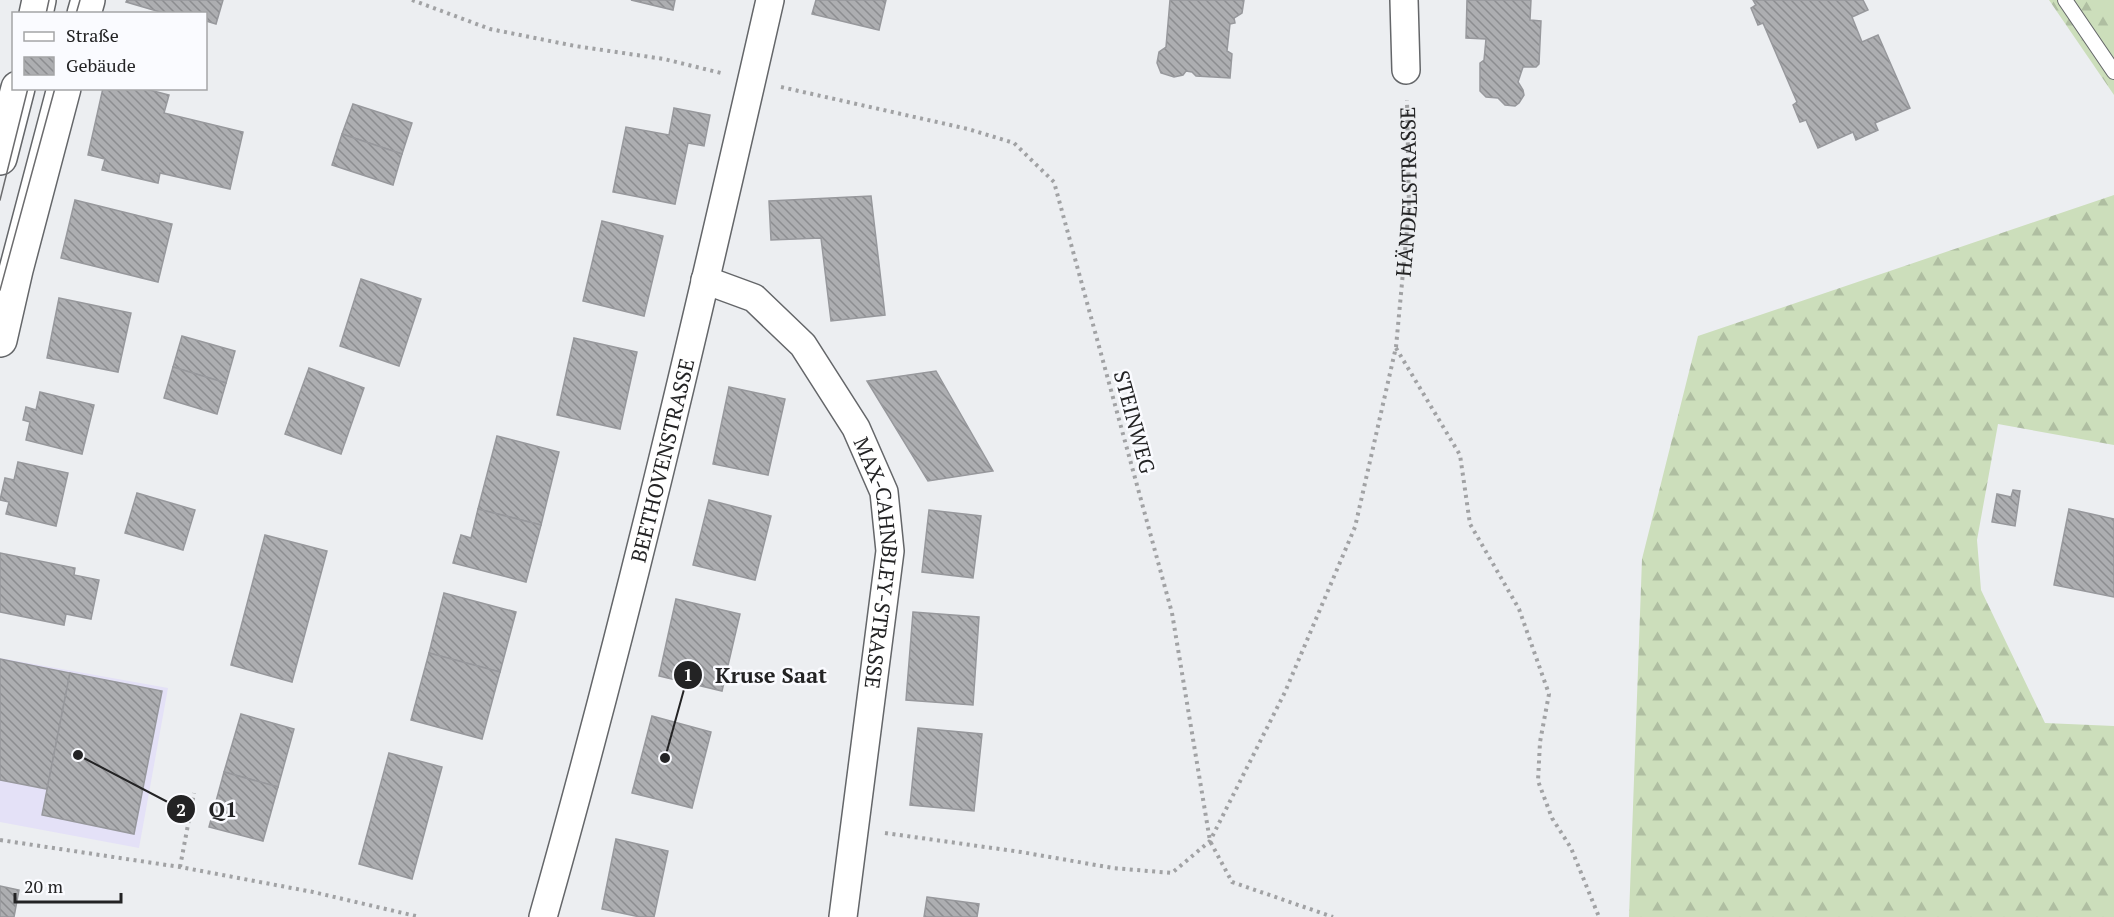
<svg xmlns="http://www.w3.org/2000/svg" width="2114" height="917" font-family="'PT Serif',serif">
<defs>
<pattern id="forest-firs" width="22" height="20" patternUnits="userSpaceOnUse" patternTransform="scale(1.5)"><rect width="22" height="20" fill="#ccdebb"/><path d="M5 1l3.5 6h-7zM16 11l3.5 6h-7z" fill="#afbea1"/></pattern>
<pattern id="building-back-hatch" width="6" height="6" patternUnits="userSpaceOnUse" patternTransform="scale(1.5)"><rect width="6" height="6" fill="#adaeb1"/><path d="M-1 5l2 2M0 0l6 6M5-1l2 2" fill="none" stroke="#8c8d90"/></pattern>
</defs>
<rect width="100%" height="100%" fill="#eceef1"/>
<polygon fill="#e4e1f7" points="0,658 168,688 139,848 0,822"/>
<g fill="url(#forest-firs)">
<polygon points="2049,0 2114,0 2114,95"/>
<polygon points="2114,195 2114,445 1998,424 1977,540 1981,590 2045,723 2114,726 2114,917 1629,917 1642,559 1698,336"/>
</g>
<g fill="url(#building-back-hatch)" stroke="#97989c" stroke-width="1.5">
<polygon points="127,0 223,0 216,24 206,21 206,14 167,14 126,2"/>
<polygon points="631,0 675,0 673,10"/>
<polygon points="816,0 886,0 879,30 812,14"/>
<polygon points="1170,0 1244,0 1242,13 1234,18 1235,23 1230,24 1227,51 1232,54 1230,78 1196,76 1192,72 1186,71 1183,75 1174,77 1161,73 1157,63 1159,52 1166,47"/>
<polygon points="1467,0 1531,0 1530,20 1541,21 1539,64 1536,67 1523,67 1518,82 1523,90 1524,95 1519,103 1515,106 1505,105 1498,98 1486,97 1480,91 1480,63 1484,60 1486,39 1466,38"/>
<polygon points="1753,0 1863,0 1868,10 1852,17 1862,42 1878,35 1910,108 1875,123 1878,130 1856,140 1853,132 1818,148 1806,120 1800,122 1793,105 1797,102 1763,23 1758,25 1751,8 1756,5"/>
<polygon points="103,88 142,88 169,95 164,113 243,132 230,189 160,173 158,183 102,170 105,159 88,155"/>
<polygon points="353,104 412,123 402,154 342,134"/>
<polygon points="674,108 710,115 704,146 688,143 675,204 613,192 626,127 669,135"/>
<polygon points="342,134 402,154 393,185 332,165"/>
<polygon points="871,196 885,315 831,321 821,238 771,240 769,201"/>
<polygon points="75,200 172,224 158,282 61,258"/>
<polygon points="602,221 663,236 644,316 583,301"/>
<polygon points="361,279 421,299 399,366 340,346"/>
<polygon points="59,298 131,313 118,372 47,358"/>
<polygon points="182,336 235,351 226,383 173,367"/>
<polygon points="574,338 637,352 620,429 557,415"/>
<polygon points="173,367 226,383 217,414 164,398"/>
<polygon points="309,368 364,388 341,454 285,434"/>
<polygon points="936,371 993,471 928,481 867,381"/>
<polygon points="729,387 785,399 768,475 713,464"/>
<polygon points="40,392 94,405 82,454 26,440 30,422 23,420 26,407 36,410"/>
<polygon points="497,436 559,452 541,525 478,509"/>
<polygon points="18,462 68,473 56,526 6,514 9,502 0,500 5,478 14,480"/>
<polygon points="2013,490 2020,491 2015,526 1992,522 1997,494 2011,497"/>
<polygon points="137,493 195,510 183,550 125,533"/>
<polygon points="709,500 771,516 755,580 693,565"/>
<polygon points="478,509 541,525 526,582 453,563 461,535 471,538"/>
<polygon points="2069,509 2114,519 2114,597 2054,585"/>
<polygon points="929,510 981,516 973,578 922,572"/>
<polygon points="265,535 327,551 292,682 231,665"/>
<polygon points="0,553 75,568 74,575 99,580 91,619 66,614 64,625 0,612"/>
<polygon points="444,593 516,612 500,672 429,653"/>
<polygon points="676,599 740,614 722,691 659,676"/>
<polygon points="913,612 979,617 973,705 906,700"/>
<polygon points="429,653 500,672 482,739 411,720"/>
<polygon points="0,659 70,673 47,789 0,780"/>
<polygon points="70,673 162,691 134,834 42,815"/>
<polygon points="241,714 294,729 278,787 224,772"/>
<polygon points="652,716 711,732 692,808 632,793"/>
<polygon points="918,728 982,734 974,811 910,805"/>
<polygon points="389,753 442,767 412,879 359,864"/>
<polygon points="224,772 278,787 263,841 209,827"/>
<polygon points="616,839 668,851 654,917 640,917 602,909"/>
<polygon points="0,886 19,890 14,917 0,917"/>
<polygon points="927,897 979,904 977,917 924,917"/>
</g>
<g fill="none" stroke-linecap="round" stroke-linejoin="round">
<g stroke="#646669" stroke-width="16">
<polyline id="service" points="2065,0 2114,72"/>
</g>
<g stroke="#646669" stroke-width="30">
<g id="minor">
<polyline points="1404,0 1406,70"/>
<path id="s2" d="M 705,280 L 754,298 L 803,345 L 856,428 L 884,492 L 890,551 L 843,917"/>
<path id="s3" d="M 543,917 C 629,614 700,307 770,0"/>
</g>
</g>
<g stroke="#646669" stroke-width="36">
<g id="primary">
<polyline points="36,14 39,0"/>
<polyline points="84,14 88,0"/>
<polyline points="0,158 18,88"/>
<polyline points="0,340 16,270 64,88"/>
</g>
</g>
<g stroke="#a1a2a4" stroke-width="4" stroke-dasharray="3 4.5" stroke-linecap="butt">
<polyline points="412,0 490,29 575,46 664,59 721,73"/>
<polyline points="781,87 968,129 1014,143 1054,182 1172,613 1210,841 1232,882 1333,917"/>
<polyline points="1396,348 1460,455 1470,524 1519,609 1549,694 1540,742 1538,781 1552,818 1571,848 1599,917"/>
<path id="s1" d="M 885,833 L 1021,852 L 1113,868 L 1172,873 L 1210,841 L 1285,692 L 1355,527 L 1396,347 L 1409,208 L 1407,100"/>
<polyline points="0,840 180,867 313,892 420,917"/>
<polyline points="180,867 194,793"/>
</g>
<use href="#service" stroke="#fff" stroke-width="14"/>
<use href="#minor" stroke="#fff" stroke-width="27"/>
<use href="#primary" stroke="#fff" stroke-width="33"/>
<g stroke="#6c6c6e" stroke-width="1.5">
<polyline points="46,14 49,0"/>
<polyline points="76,14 80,0"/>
<polyline points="0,200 28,88"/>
<polyline points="0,290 55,88"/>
</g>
</g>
<g text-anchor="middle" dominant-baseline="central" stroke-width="5" stroke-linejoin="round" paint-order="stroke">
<g font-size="21" fill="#232324" stroke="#fafbff">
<text stroke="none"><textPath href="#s1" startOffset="1026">HÄNDELSTRASSE</textPath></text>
<text transform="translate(1135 422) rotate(75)">STEINWEG</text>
<text stroke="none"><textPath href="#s3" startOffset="472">BEETHOVENSTRASSE</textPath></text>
<text stroke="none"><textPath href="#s2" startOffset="358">MAX-CAHNBLEY-STRASSE</textPath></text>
</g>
</g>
<path fill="none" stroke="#232324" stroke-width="2" d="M665 758L688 675M78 755L181 809"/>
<g fill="#232324" stroke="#fafbff" stroke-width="2">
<circle cx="665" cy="758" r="6"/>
<circle cx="78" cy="755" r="6"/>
<circle cx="688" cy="675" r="15"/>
<circle cx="181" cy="809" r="15"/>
</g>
<g font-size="18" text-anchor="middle" font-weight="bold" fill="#fff">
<text x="688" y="681">1</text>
<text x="181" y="816">2</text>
</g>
<g font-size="22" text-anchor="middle" font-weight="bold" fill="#232324" stroke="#fafbff" stroke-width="5" stroke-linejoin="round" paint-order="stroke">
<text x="771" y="683">Kruse Saat</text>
<text x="223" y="817">Q1</text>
</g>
<rect x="12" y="12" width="195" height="78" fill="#fafbff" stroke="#a4a5a7" stroke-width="1.5"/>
<rect x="24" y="32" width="30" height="9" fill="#ffffff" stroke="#a4a5a7" stroke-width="1.5"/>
<text x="66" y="42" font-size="18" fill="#232324">Straße</text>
<rect x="24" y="57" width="30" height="18" fill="url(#building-back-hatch)" stroke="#a4a5a7" stroke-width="1.5"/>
<text x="66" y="72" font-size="18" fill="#232324">Gebäude</text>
<path d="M15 893v9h106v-9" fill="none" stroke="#232324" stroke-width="3"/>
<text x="24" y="893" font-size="18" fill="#232324" stroke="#fafbff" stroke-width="4.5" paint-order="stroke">20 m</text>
</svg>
